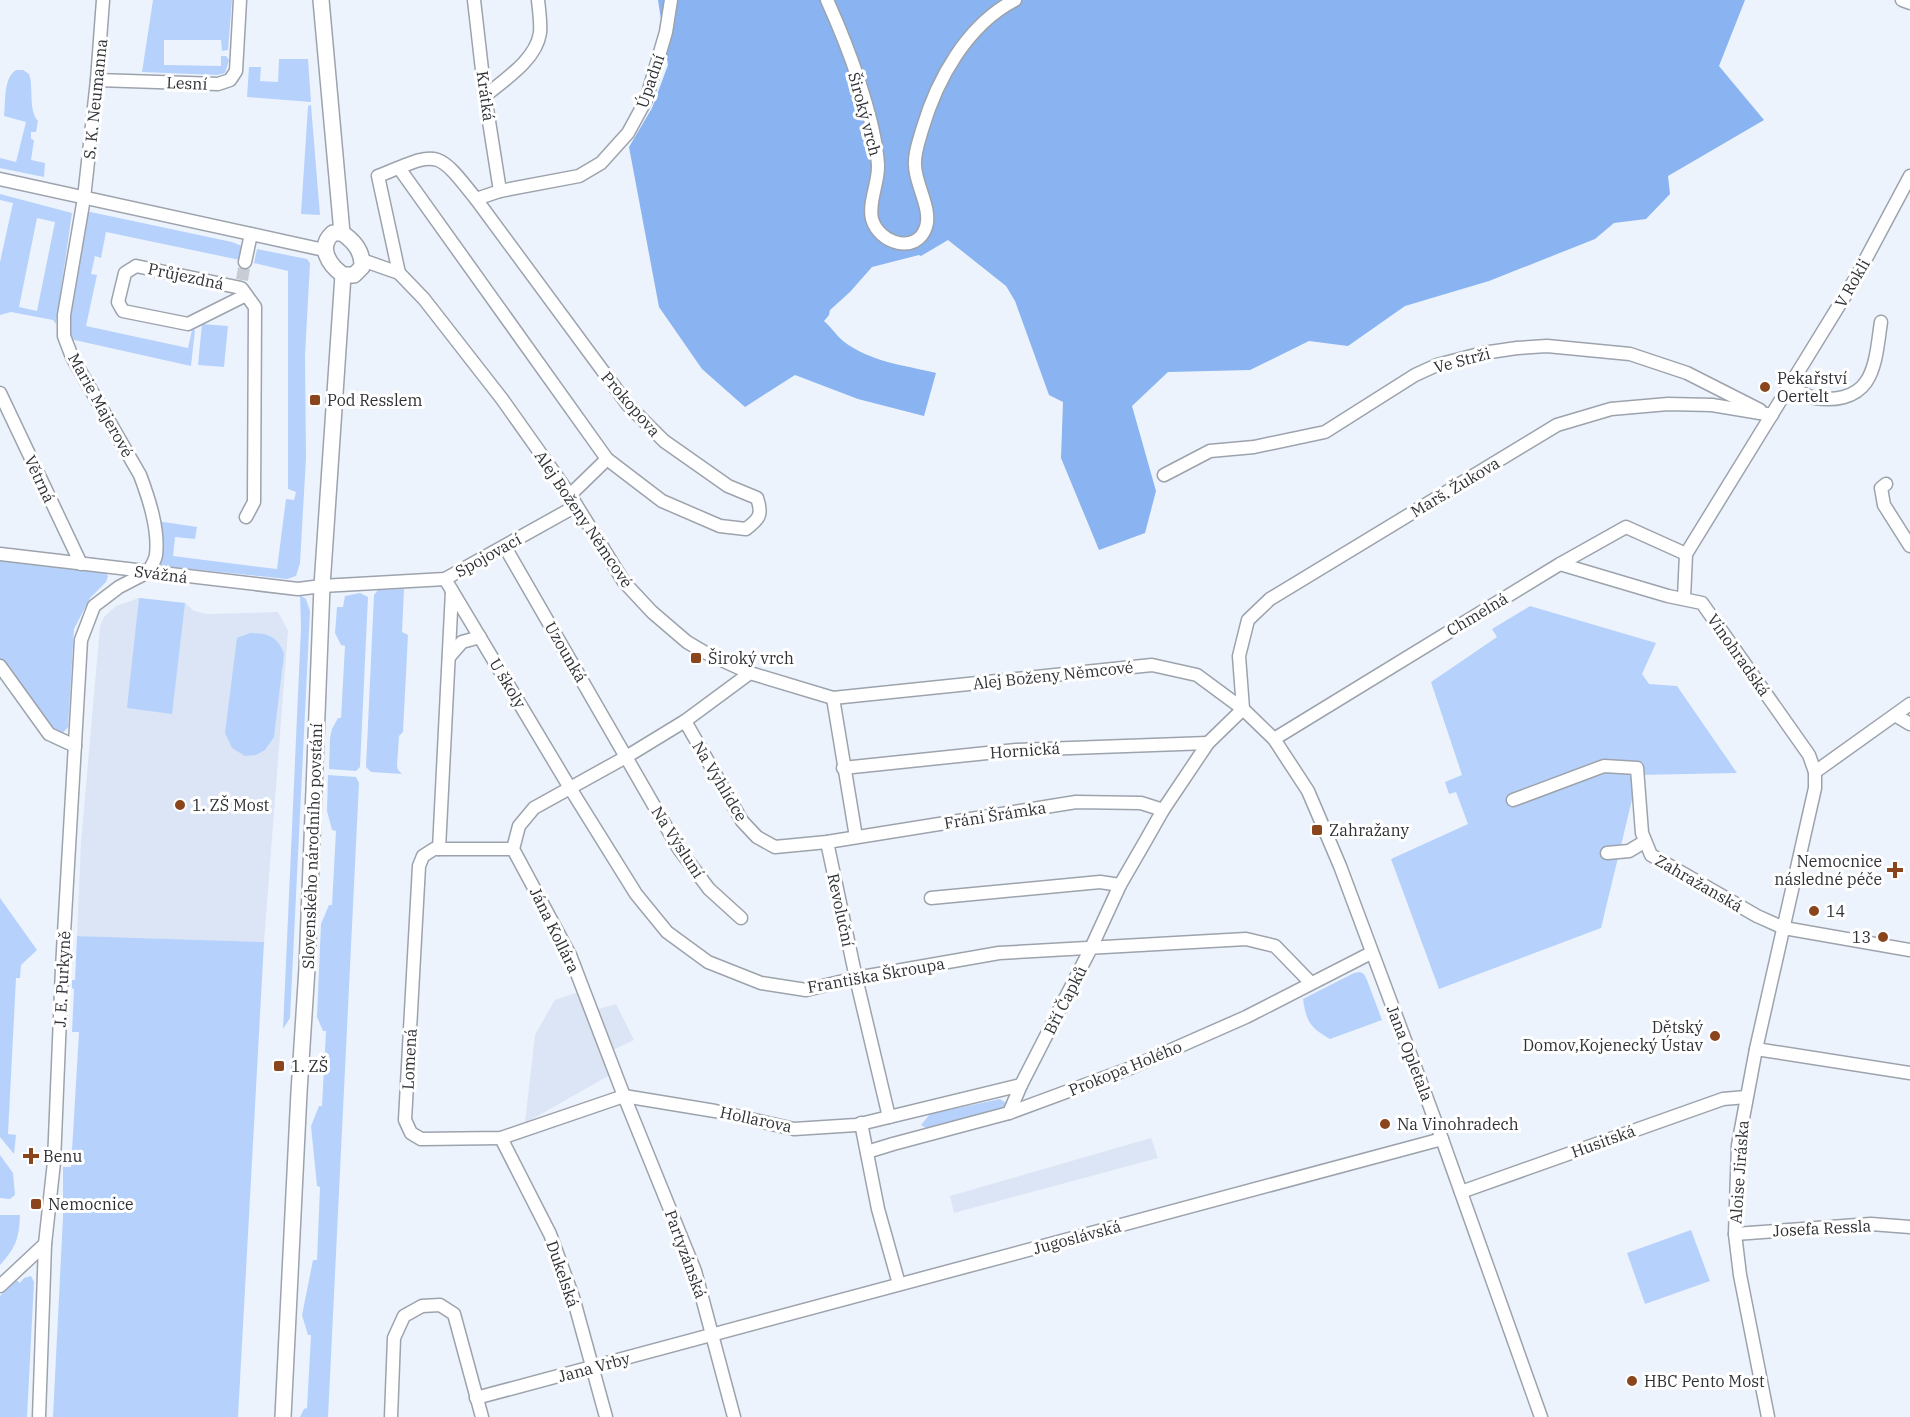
<svg xmlns="http://www.w3.org/2000/svg" width="1910" height="1417" font-family="'IBM Plex Serif',serif">
<rect width="100%" height="100%" fill="#edf3fd"/>
<g fill="#dbe5f5">
<polygon points="139,598 185,603 194,611 208,614 278,612 288,631 264,942 77,936 81,843 100,626 104,617 116,606"/>
<polygon points="588,989 599,1009 616,1004 634,1040 613,1050 619,1070 525,1123 535,1035 555,1000"/>
<polygon points="1151,1138 1158,1158 954,1213 950,1196"/>
</g>
<g fill="#b6d2fc" fill-rule="evenodd">
<polygon points="153,0 232,0 228,50 222,51 221,40 164,40 164,65 221,66 221,56 226,56 229,60 225,73 217,75 142,72"/>
<polygon points="279,59 308,59 311,102 247,97 249,67 261,67 260,81 278,82"/>
<path d="M 16,70 L 23,70 L 29,74 C 34,88 28,110 38,121 L 36,132 L 31,132 L 31,139 L 34,140 L 31,160 L 45,163 L 44,177 L 0,168 L 0,158 L 16,162 L 26,122 L 4,116 C 6,102 3,78 16,70 Z"/>
<polygon points="311,105 320,215 301,214 308,106"/>
<path d="M 0,194 L 72,213 L 56,324 L 53,320 L 11,312 L 0,315 L 0,262 L 13,203 L 0,200 ZM 37,218 L 55,222 L 37,311 L 19,307 Z"/>
<polygon points="86,211 232,242 242,246 240,260 106,232 101,258 95,256 91,274 97,275 86,326 188,348 192,330 195,330 191,366 70,339 70,302"/>
<polygon points="257,249 307,259 310,263 305,356 306,458 300,563 296,576 287,579 161,566 157,521 197,527 195,539 175,537 173,556 277,569 286,499 294,500 296,492 288,489 288,271 254,263"/>
<polygon points="202,324 228,326 224,367 198,365"/>
<polygon points="0,560 105,572 108,576 106,582 90,598 74,629 68,727 62,734 54,731 0,659"/>
<polygon points="404,589 402,632 408,635 403,732 399,736 397,766 398,770 402,774 371,772 366,767 374,595 378,590"/>
<polygon points="360,593 368,597 360,767 356,771 329,769 330,738 332,729 338,718 341,718 345,646 341,645 335,633 337,607 343,607 345,596"/>
<polygon points="300,595 306,599 310,611 290,1018 283,1029 301,627"/>
<polygon points="139,598 185,603 172,714 127,708"/>
<polygon points="1530,606 1656,643 1642,674 1649,684 1677,686 1737,773 1638,775 1601,928 1439,989 1391,859 1468,824 1456,792 1449,794 1445,782 1462,775 1431,682 1497,637 1492,629"/>
<path d="M 250,633 C 268,633 278,637 284,654 L 274,737 L 265,750 L 256,755 L 245,756 L 232,748 L 225,733 L 237,638 Z"/>
<polygon points="328,775 356,777 359,783 328,1417 300,1417 304,1409 307,1408 311,1335 308,1335 302,1315 313,1260 317,1260 320,1187 317,1186 311,1126 319,1106 322,1106 326,1031 323,1031 317,1017 321,924 329,905 332,905 336,831 332,830 327,811"/>
<polygon points="0,898 37,950 21,965 20,978 16,978 8,1134 16,1135 14,1154 0,1137"/>
<polygon points="77,936 264,942 238,1417 53,1417 63,1217 63,1167 71,1167 79,1032 72,1032 74,989 72,988 72,980 75,980"/>
<path d="M 1360,972 L 1364,974 L 1367,980 L 1382,1020 L 1330,1039 C 1310,1028 1306,1021 1303,999 L 1354,973 Z"/>
<polygon points="1000,1099 1006,1103 1002,1109 929,1130 921,1125 930,1114"/>
<polygon points="0,1155 13,1173 15,1195 10,1199 0,1198"/>
<path d="M 0,1215 L 20,1215 C 19,1239 16,1247 0,1265 Z"/>
<polygon points="1691,1230 1710,1281 1645,1304 1627,1253"/>
<polygon points="31,1276 34,1282 27,1417 0,1417 0,1296 15,1279 20,1283 24,1278"/>
</g>
<path fill="#89b3f1" d="M 658,0 L 1745,0 L 1719,66 L 1764,120 L 1668,176 L 1670,194 L 1646,219 L 1614,223 L 1595,239 L 1489,281 L 1405,306 L 1348,346 L 1309,341 L 1250,370 L 1168,372 L 1132,406 L 1156,491 L 1145,533 L 1099,550 L 1061,458 L 1063,402 L 1049,395 L 1015,301 L 1006,286 L 948,240 L 921,256 L 919,255 L 872,267 L 850,292 L 830,310 L 829,315 L 824,321 C 831,327 836,335 843,341 C 870,362 904,365 936,373 L 924,416 L 858,399 L 795,375 L 745,407 L 702,369 L 659,307 L 629,147 L 652,108 L 668,65 Z"/>
<g fill="none" stroke-linecap="round" stroke-linejoin="round">
<polyline stroke="#c7ccd5" stroke-width="12" stroke-dasharray="12 6" stroke-linecap="butt" points="242,280 245,262"/>
<g stroke="#9da3ac" stroke-width="15">
<g id="minor">
<path d="M 103,0 L 97,80 L 84,198 L 64,315 L 64,336 L 72,357 L 140,475 C 149,499 159,529 156,555 C 155,561 151,567 148,572"/>
<polyline points="474,0 485,96 500,191"/>
<path d="M 827,0 C 847,44 875,117 878,165 C 879,182 868,202 872,219 C 879,244 917,255 926,227 C 932,209 915,184 915,165 C 914,153 919,141 922,130 C 937,79 967,25 1015,0"/>
<polyline points="1902,0 1910,3"/>
<polyline points="97,80 218,84 230,80 236,71 240,0"/>
<path d="M 485,96 C 504,80 536,60 540,33 C 541,23 539,10 538,0"/>
<path d="M 399,168 L 607,459 L 662,501 L 720,526 L 746,529 C 759,519 763,515 757,498 L 728,486 L 664,441 L 628,405 L 476,199 C 435,147 438,152 378,176 L 399,273"/>
<polyline points="0,179 324,250"/>
<polyline points="476,199 500,191 579,176 601,163 628,133 646,100 666,32 671,0"/>
<polyline points="362,260 399,273 424,299 502,399 570,495 624,582 652,612 687,642 704,652 750,673 833,698 1152,665 1197,675 1243,709 1274,739 1308,791 1340,866 1442,1139 1541,1417"/>
<polyline points="245,262 251,234"/>
<polyline points="241,288 136,266 125,273 118,302 123,311 188,324 246,295"/>
<polyline points="242,289 255,307 254,502 246,517"/>
<path d="M 1789,386 C 1797,390 1807,397 1815,398 C 1834,401 1855,398 1866,382 C 1877,366 1878,340 1881,322"/>
<polyline points="0,393 81,564"/>
<polyline points="1164,475 1210,451 1254,447 1325,432 1415,375 1437,365 1483,353 1517,348 1547,346 1630,354 1687,373 1760,410"/>
<polyline points="1886,484 1881,488 1884,505 1910,546"/>
<polyline points="570,495 607,459"/>
<polyline points="505,547 679,849 709,889 741,918"/>
<polyline points="0,554 298,589 322,586 445,579 576,506"/>
<polyline points="1560,564 1668,596 1702,603 1809,755 1815,772 1815,788 1756,1049 1738,1145 1735,1234 1740,1275 1768,1417"/>
<polyline points="445,579 570,788 636,894 667,932 708,962 761,983 806,990 856,978 999,953 1246,939 1275,946 1311,983"/>
<polyline points="1684,598 1686,554 1854,281 1910,176"/>
<polyline points="449,657 462,642 480,637"/>
<polyline points="0,666 49,734 75,746"/>
<polyline points="833,698 856,837"/>
<polyline points="1243,709 1239,656 1248,620 1270,599 1557,425 1611,409 1668,404 1712,405 1772,415"/>
<polyline points="1895,715 1910,724"/>
<polyline points="685,721 742,821 757,837 775,847 827,842 1076,802 1141,803 1163,810"/>
<polyline points="1274,739 1560,564 1626,527 1686,554"/>
<polyline points="843,768 1016,750 1208,743"/>
<polyline points="1815,772 1910,704"/>
<polyline points="1513,800 1604,766 1637,768 1642,833 1651,855 1757,916 1784,928 1910,950"/>
<polyline points="827,842 856,978 889,1117"/>
<polyline points="439,849 452,591"/>
<polyline points="513,849 434,849 423,856 419,866 405,1120 411,1133 421,1139 501,1138 624,1096 715,1111 794,1129 856,1125 1021,1085"/>
<polyline points="1607,853 1629,851 1644,842"/>
<polyline points="931,898 1100,882 1120,885"/>
<polyline points="1756,1049 1910,1073"/>
<polyline points="1009,1113 1021,1085 1092,946 1120,885 1146,840 1163,810 1208,743 1243,709"/>
<polyline points="861,1123 878,1209 899,1284"/>
<polyline points="501,1138 550,1234 573,1297 606,1417"/>
<polyline points="867,1152 893,1144 1009,1113 1128,1069 1246,1017 1371,953"/>
<polyline points="1461,1192 1723,1099 1746,1097"/>
<polyline points="1735,1234 1871,1224 1910,1227"/>
<polyline points="0,1286 45,1244"/>
<polyline points="476,1398 1442,1139"/>
<polyline points="39,1417 45,1244 54,1162 62,968 81,640 94,606 119,587 148,572"/>
<polyline points="391,1417 394,1338 404,1316 422,1306 440,1305 454,1314 482,1417"/>
<polyline points="734,1417 695,1271 624,1096 570,955 513,849 519,826 534,808 626,757 685,721 750,673"/>
</g>
</g>
<g stroke="#9da3ac" stroke-width="18">
<g id="tertiary">
<polyline points="321,0 342,233"/>
<path d="M 333,233 L 342,233 C 354,241 363,252 362,267 L 354,275 L 343,275 C 329,265 317,247 333,233 Z"/>
<polyline points="283,1417 299,1092 307,968 322,586 343,275"/>
</g>
</g>
<use href="#minor" stroke="#fff" stroke-width="12"/>
<use href="#tertiary" stroke="#fff" stroke-width="15"/>
</g>
<g fill="#8a451d" stroke="#fff" stroke-width="2">
<circle cx="1765" cy="387" r="6"/>
<rect x="309" y="394" width="12" height="12" rx="3"/>
<rect x="690" y="652" width="12" height="12" rx="3"/>
<circle cx="180" cy="805" r="6"/>
<rect x="1311" y="824" width="12" height="12" rx="3"/>
<path d="M1892 861h6v6h6v6h-6v6h-6v-6h-6v-6h6z"/>
<circle cx="1814" cy="911" r="6"/>
<circle cx="1883" cy="937" r="6"/>
<circle cx="1715" cy="1036" r="6"/>
<rect x="273" y="1060" width="12" height="12" rx="3"/>
<circle cx="1385" cy="1124" r="6"/>
<path d="M28 1147h6v6h6v6h-6v6h-6v-6h-6v-6h6z"/>
<rect x="30" y="1198" width="12" height="12" rx="3"/>
<circle cx="1632" cy="1381" r="6"/>
</g>
<g text-anchor="middle" dominant-baseline="central" stroke-width="6" stroke-linejoin="round" paint-order="stroke">
<g font-size="16" fill="#2f3135" stroke="#fff">
<text transform="translate(650 81) rotate(-71)">Úpadní</text>
<text transform="translate(187 83) rotate(2)">Lesní</text>
<text transform="translate(486 96) rotate(82)">Krátká</text>
<text transform="translate(95 99) rotate(-84)">S. K. Neumanna</text>
<text transform="translate(865 114) rotate(75)">Široký vrch</text>
<text transform="translate(186 276) rotate(12)">Průjezdná</text>
<text transform="translate(1852 283) rotate(-60)">V Rokli</text>
<text transform="translate(1462 360) rotate(-15)">Ve Strži</text>
<text transform="translate(631 404) rotate(49)">Prokopova</text>
<text transform="translate(101 405) rotate(61)">Marie Majerové</text>
<text transform="translate(40 479) rotate(65)">Větrná</text>
<text transform="translate(1455 487) rotate(-31)">Marš. Žukova</text>
<text transform="translate(584 519) rotate(56)">Alej Boženy Němcové</text>
<text transform="translate(488 555) rotate(-29)">Spojovací</text>
<text transform="translate(161 574) rotate(7)">Svážná</text>
<text transform="translate(1477 614) rotate(-31)">Chmelná</text>
<text transform="translate(566 652) rotate(60)">Uzounká</text>
<text transform="translate(1739 655) rotate(55)">Vinohradská</text>
<text transform="translate(1053 675) rotate(-6)">Alej Boženy Němcové</text>
<text transform="translate(508 683) rotate(59)">U školy</text>
<text transform="translate(1025 750) rotate(-4)">Hornická</text>
<text transform="translate(720 781) rotate(59)">Na Vyhlídce</text>
<text transform="translate(995 815) rotate(-9)">Fráni Šrámka</text>
<text transform="translate(678 842) rotate(57)">Na Výsluní</text>
<text transform="translate(312 846) rotate(-88)">Slovenského národního povstání</text>
<text transform="translate(1699 883) rotate(30)">Zahražanská</text>
<text transform="translate(841 910) rotate(78)">Revoluční</text>
<text transform="translate(555 930) rotate(64)">Jána Kollára</text>
<text transform="translate(876 975) rotate(-10)">Františka Škroupa</text>
<text transform="translate(62 979) rotate(-87)">J. E. Purkyně</text>
<text transform="translate(1065 1000) rotate(-63)">Bří Čapků</text>
<text transform="translate(1410 1053) rotate(69)">Jana Opletala</text>
<text transform="translate(409 1059) rotate(-87)">Lomená</text>
<text transform="translate(1125 1068) rotate(-22)">Prokopa Holého</text>
<text transform="translate(756 1119) rotate(12)">Hollarova</text>
<text transform="translate(1603 1141) rotate(-20)">Husitská</text>
<text transform="translate(1739 1172) rotate(-86)">Aloise Jiráska</text>
<text transform="translate(1822 1228) rotate(-3)">Josefa Ressla</text>
<text transform="translate(1077 1237) rotate(-15)">Jugoslávská</text>
<text transform="translate(686 1254) rotate(70)">Partyzánská</text>
<text transform="translate(563 1274) rotate(71)">Dukelská</text>
<text transform="translate(594 1367) rotate(-15)">Jana Vrby</text>
</g>
<g font-size="16" fill="#2f3135" stroke="#fff" text-anchor="start">
<text x="1777" y="378">Pekařství<tspan x="1777" dy="18">Oertelt</tspan></text>
<text x="327" y="400">Pod Resslem</text>
<text x="708" y="658">Široký vrch</text>
<text x="192" y="805">1. ZŠ Most</text>
<text x="1329" y="830">Zahražany</text>
<text x="1882" y="861" text-anchor="end">Nemocnice<tspan x="1882" dy="18">následné péče</tspan></text>
<text x="1826" y="911">14</text>
<text x="1871" y="937" text-anchor="end">13</text>
<text x="1703" y="1027" text-anchor="end">Dětský<tspan x="1703" dy="18">Domov,Kojenecký Ústav</tspan></text>
<text x="291" y="1066">1. ZŠ</text>
<text x="1397" y="1124">Na Vinohradech</text>
<text x="43" y="1156">Benu</text>
<text x="48" y="1204">Nemocnice</text>
<text x="1644" y="1381">HBC Pento Most</text>
</g>
</g>
</svg>
